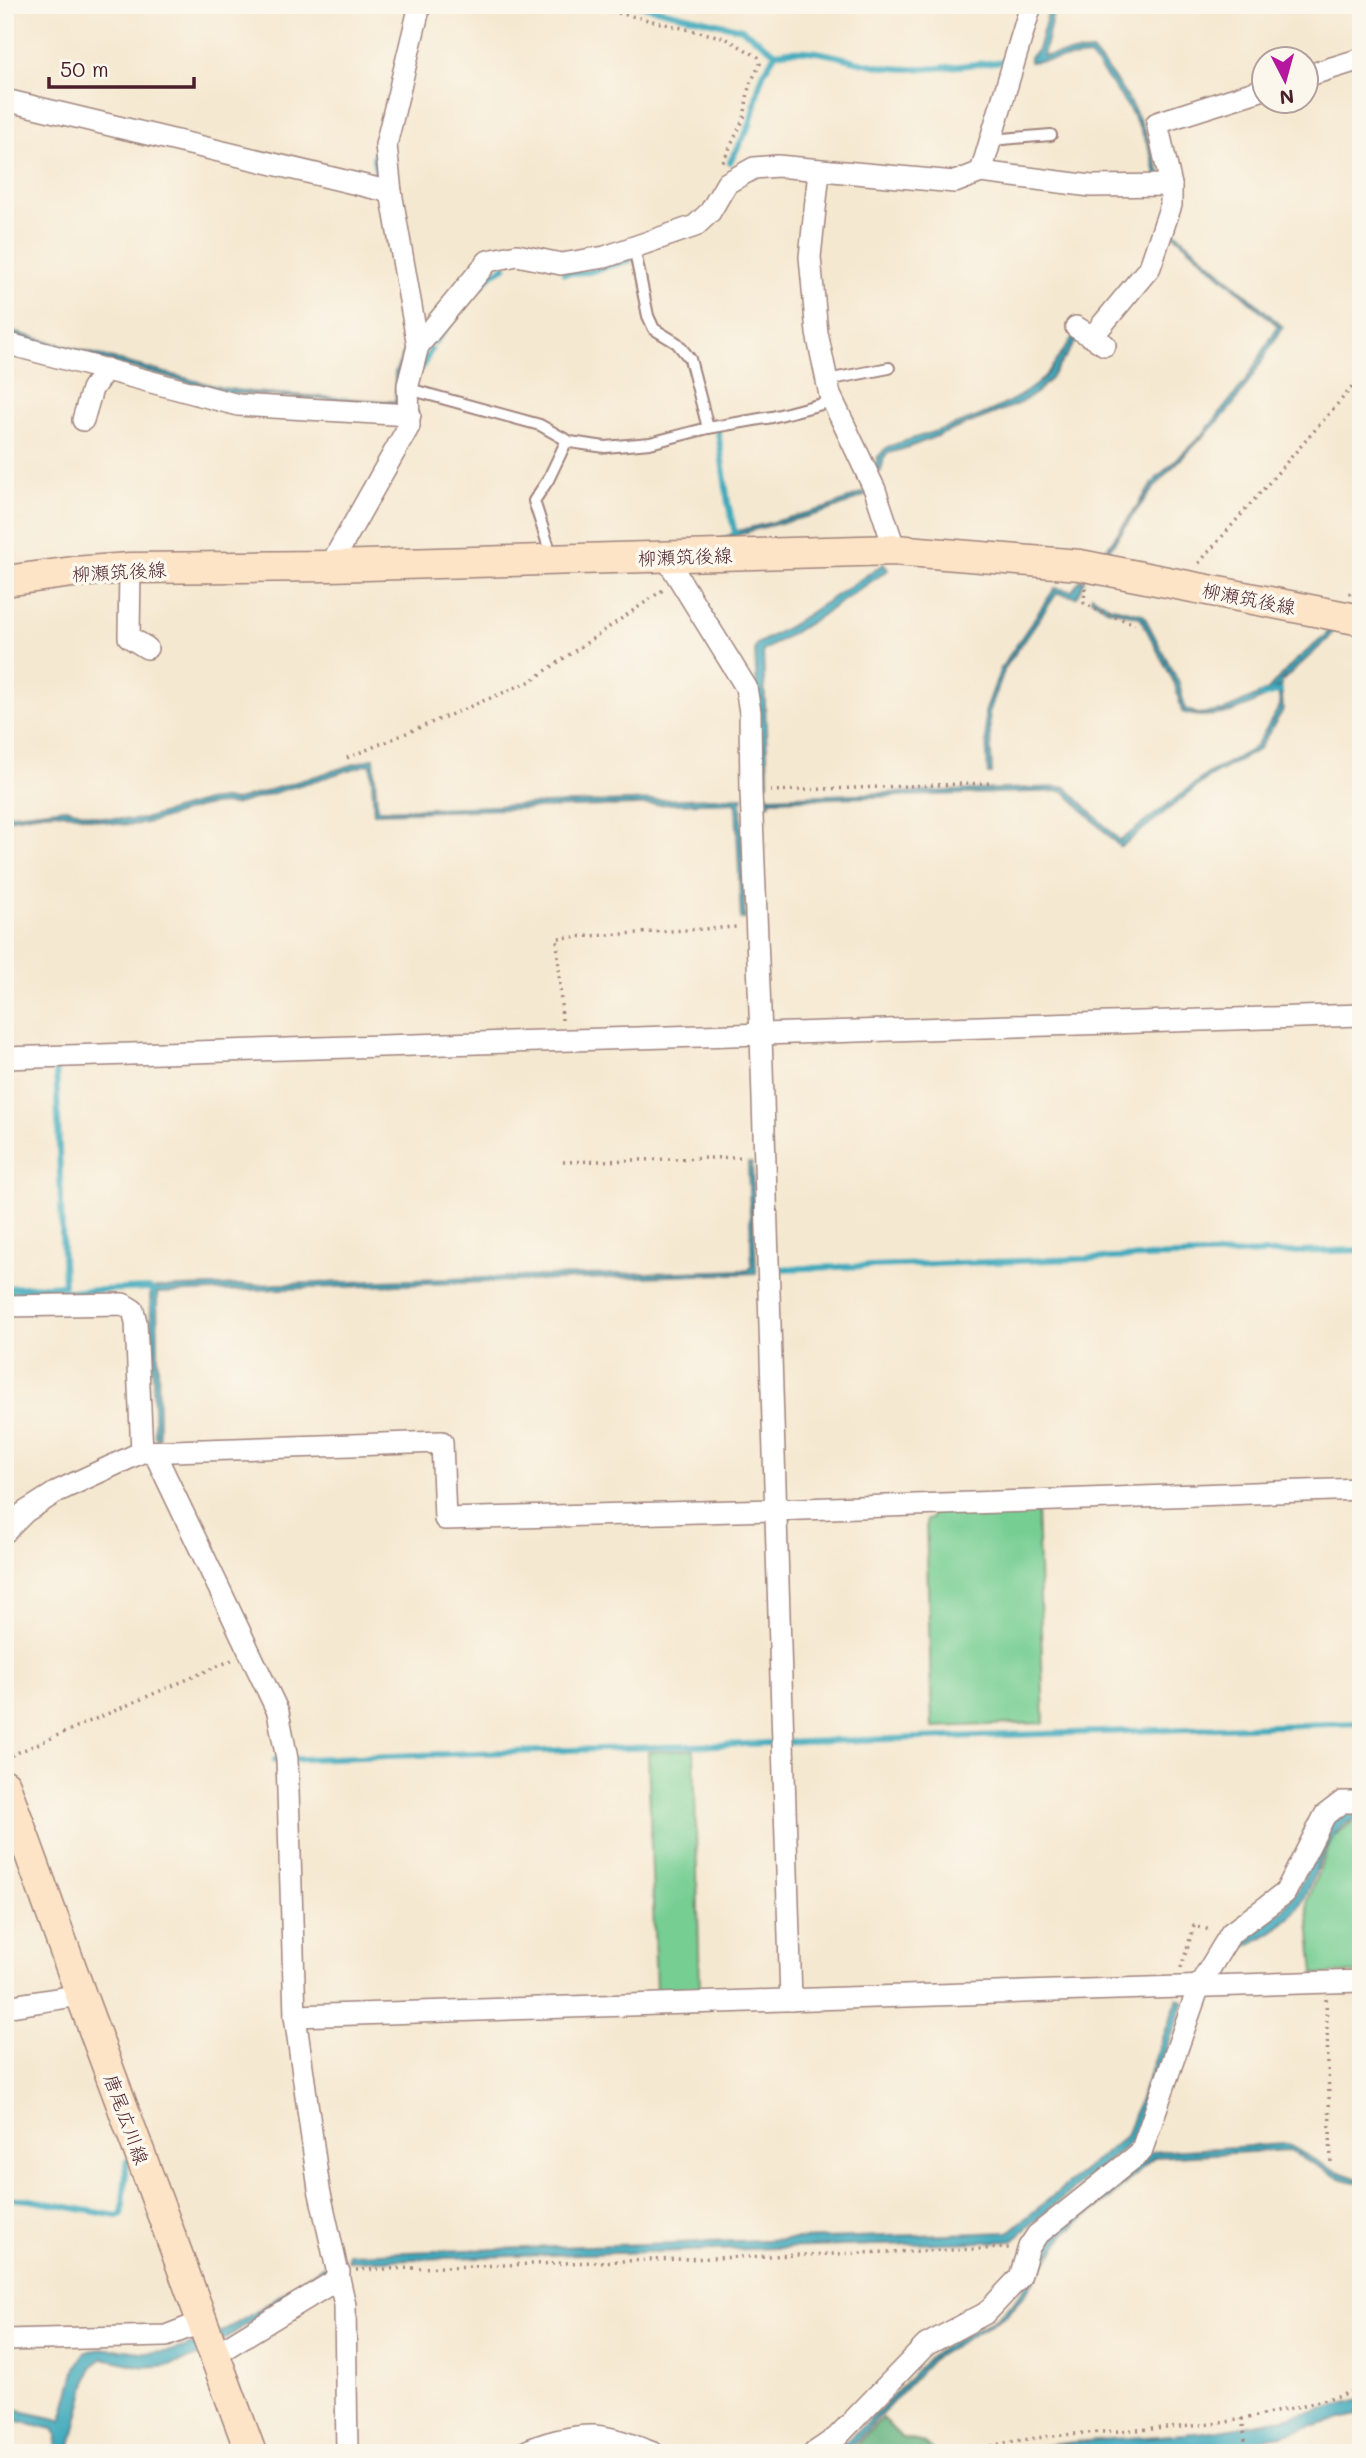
<svg xmlns="http://www.w3.org/2000/svg" width="1366" height="2458" font-family="Mali,'Klee One',sans-serif">
<rect width="100%" height="100%" fill="#fbf7ec"/>
<filter id="ink" filterUnits="userSpaceOnUse"><feTurbulence type="fractalNoise" baseFrequency=".0143" numOctaves="2"/><feDisplacementMap in="SourceGraphic" scale="14" xChannelSelector="R" yChannelSelector="G"/><feConvolveMatrix kernelMatrix="1 2 1 2 8 2 1 2 1" color-interpolation-filters="sRGB"/></filter>
<filter id="wash" filterUnits="userSpaceOnUse"><feTurbulence type="fractalNoise" baseFrequency=".00686" numOctaves="4" result="noise"/><feDisplacementMap in="SourceGraphic" scale="28" xChannelSelector="R" yChannelSelector="G"/><feGaussianBlur stdDeviation="1.57" result="paint"/><feColorMatrix in="noise" values="0 0 0 0 0 0 0 0 0 0 0 0 0 0 0 0 0 1.4 0 .05"/><feComposite in="paint" operator="in"/></filter>
<g filter="url(#wash)">
<rect width="100%" height="100%" fill="#f5e8d0"/>
<g fill="#76ce93" stroke="#60765f" stroke-width="2">
<polygon points="1037,1507 1044,1723 932,1727 926,1520 931,1519 933,1510"/>
<polygon points="694,1750 700,1991 656,1993 648,1752"/>
<polygon points="1356,1819 1361,1819 1361,1973 1314,1974 1307,1900 1333,1837"/>
</g>
<polygon fill="#60b17d" stroke="#556854" stroke-width="2" points="882,2418 902,2438 925,2443 936,2453 848,2453"/>
<g fill="#3ca9bb" stroke="#436473" stroke-width="2">
<path d="M 1050,5 L 1055,5 L 1043,56 L 1092,51 C 1128,93 1145,123 1161,176 L 1156,176 C 1149,130 1118,91 1090,56 L 1030,62 L 1030,57 L 1038,50 Z"/>
<polygon points="381,202 384,202 409,349 399,375 398,404 227,393 5,334 5,330 222,388 251,392 396,402 395,373 407,345"/>
<path d="M 1173,230 L 1283,327 C 1265,354 1251,382 1231,407 C 1211,431 1188,451 1167,473 C 1143,499 1123,530 1103,559 L 1100,558 L 1157,478 L 1204,433 L 1245,382 L 1278,326 L 1171,232 Z"/>
<path d="M 1073,337 L 1077,340 L 1050,379 L 1037,392 L 1018,404 L 909,447 L 888,453 L 884,457 L 881,471 L 875,471 L 877,458 L 887,447 C 936,430 995,417 1037,384 C 1051,372 1062,352 1073,337 Z"/>
<path d="M 864,492 L 866,495 C 854,500 842,506 830,510 C 791,523 754,525 716,545 L 714,543 L 738,531 L 829,507 Z"/>
<polygon points="884,564 888,570 819,617 763,651 768,783 761,783 755,649 757,644 790,626"/>
<polygon points="1081,579 1084,580 1077,597 1057,593 1005,668 989,713 992,774 988,774 985,713 1001,668 1055,588 1072,591"/>
<path d="M 1092,595 L 1109,606 L 1143,614 L 1179,683 L 1185,709 L 1198,714 L 1223,711 L 1267,691 L 1294,662 L 1325,636 L 1332,625 L 1336,627 L 1328,639 L 1281,682 L 1283,710 L 1258,750 L 1209,777 L 1122,846 L 1119,846 L 1064,791 L 770,800 L 770,804 L 764,805 L 763,796 L 769,795 L 769,797 L 1066,787 L 1120,841 L 1210,772 L 1250,751 L 1257,744 L 1280,706 L 1278,687 C 1274,689 1270,694 1265,697 C 1239,711 1211,722 1182,712 L 1175,684 L 1140,617 L 1107,609 L 1091,599 Z"/>
<path d="M 374,758 L 377,808 L 380,810 L 743,797 L 741,804 L 745,919 L 741,919 L 736,802 L 374,813 L 371,765 L 369,764 L 234,805 C 201,800 171,820 139,824 C 113,827 90,816 65,813 C 46,810 24,817 5,819 L 5,815 L 66,808 L 99,817 L 130,820 L 144,819 L 206,801 L 224,799 L 234,801 Z"/>
<polygon points="748,1163 752,1163 756,1273 157,1293 159,1436 159,1439 155,1437 150,1288 749,1270 752,1265"/>
<path d="M 1356,1811 L 1361,1811 L 1361,1819 C 1325,1818 1314,1892 1293,1914 C 1278,1930 1257,1940 1238,1951 L 1234,1943 L 1284,1909 L 1298,1889 L 1331,1824 L 1342,1815 Z"/>
<polygon points="1178,1998 1184,2002 1133,2140 1011,2241 348,2261 348,2254 1009,2232 1126,2136"/>
<polygon points="1287,2144 1329,2168 1361,2180 1361,2184 1340,2178 1288,2150 1154,2157 1109,2199 1066,2232 1023,2297 1006,2315 934,2358 860,2437 842,2453 834,2453 876,2414 928,2359 945,2346 995,2319 1015,2301 1032,2277 1052,2241 1066,2225 1094,2203 1151,2152"/>
<path d="M 324,2265 L 327,2271 L 199,2356 L 171,2365 L 144,2367 L 103,2358 L 91,2367 L 69,2453 L 56,2453 L 57,2435 L 53,2429 L 5,2418 L 5,2404 L 24,2412 L 62,2420 L 76,2368 L 85,2352 C 116,2343 141,2357 170,2351 C 228,2337 275,2298 324,2265 Z"/>
<path d="M 1361,2399 L 1361,2414 L 1246,2444 L 1143,2453 L 1005,2453 C 1074,2437 1144,2440 1213,2431 C 1264,2424 1312,2412 1361,2399 Z"/>
</g>
<g fill="none" stroke-linecap="round" stroke-linejoin="round">
<g stroke="#3ca9bb" stroke-width="6">
<polyline points="639,5 742,29 776,53"/>
<path d="M 730,162 L 750,125 L 759,86 L 764,72 L 776,53 C 816,44 853,64 893,68 C 925,72 973,64 1006,61"/>
<polyline points="377,176 374,158 378,143"/>
<polyline points="564,273 588,272 630,260"/>
<polyline points="477,290 493,273 505,267"/>
<polyline points="434,343 468,301"/>
<polyline points="422,367 431,350"/>
<polyline points="718,431 728,503 735,533"/>
<polyline points="1262,696 1280,691"/>
<polyline points="778,1269 1361,1250"/>
<polyline points="5,1288 64,1285 56,1064 59,1064"/>
<polyline points="5,1294 149,1288 153,1291"/>
<polyline points="5,1502 11,1509"/>
<polyline points="275,1760 1361,1723"/>
<polyline points="5,2198 30,2200 117,2216 122,2214 127,2161"/>
<polyline points="1257,2453 1261,2434"/>
</g>
</g>
</g>
<g filter="url(#ink)">
<g fill="none" stroke-linecap="round" stroke-linejoin="round">
<g stroke="#a0847e" stroke-width="14">
<g id="lane">
<polyline points="991,140 1051,135"/>
<polyline points="634,247 648,316 654,329 677,343 690,359 708,428"/>
<polyline points="827,380 889,368"/>
<polyline points="409,389 540,425 570,442 605,447 650,443 708,428 772,417 833,401"/>
<polyline points="552,557 534,501 548,480 567,440"/>
</g>
</g>
<g stroke="#a0847e" stroke-width="24">
<g id="street">
<polyline points="1306,76 1361,59"/>
<polyline points="5,100 391,192"/>
<polyline points="819,171 810,257 817,333 830,395 875,490 895,550"/>
<polyline points="981,172 1031,5"/>
<polyline points="1076,327 1105,345"/>
<polyline points="1092,337 1150,267 1171,205 1171,185 1157,123 1264,89"/>
<polyline points="5,343 238,405 410,415"/>
<polyline points="418,346 488,261 517,255 561,264 605,257 695,226 710,212 727,183 754,168 777,166 955,182 981,172 1091,186 1171,185"/>
<polyline points="83,420 92,389 106,369"/>
<polyline points="665,556 746,687 750,712 751,792 761,1035 791,2000"/>
<polyline points="330,566 409,426 408,385 418,346 391,192 386,145 420,5"/>
<polyline points="130,568 129,637 147,648"/>
<polyline points="5,1058 1361,1015"/>
<polyline points="5,1306 123,1304 133,1310 136,1322 142,1452"/>
<polyline points="154,1452 278,1712 287,1759 295,2016 319,2189 345,2305 347,2453"/>
<polyline points="5,1532 25,1512 58,1491 142,1452 442,1442 445,1519 775,1510 1361,1489"/>
<polyline points="5,2007 81,1995"/>
<polyline points="295,2016 1361,1981"/>
<polyline points="5,2340 166,2336 202,2322"/>
<polyline points="214,2355 333,2282 339,2272"/>
<path d="M 523,2453 C 541,2444 573,2435 594,2436 C 613,2437 635,2446 653,2453"/>
<polyline points="814,2453 836,2438 926,2345 986,2313 1020,2277 1029,2247 1037,2235 1141,2152 1199,1986 1231,1933 1285,1893 1325,1815 1342,1802 1361,1802"/>
</g>
</g>
<g stroke="#a0847e" stroke-width="33">
<g id="secondary">
<polyline points="5,581 73,572 130,568 330,566 895,550 1080,565 1361,620"/>
<polyline points="5,1785 81,1995 251,2453"/>
</g>
</g>
<g stroke="#a0847e" stroke-width="3.5" stroke-dasharray="2 5" stroke-linecap="butt">
<polyline points="584,5 725,38 758,57 760,64 749,86 744,118 722,164"/>
<polyline points="1199,563 1361,377"/>
<polyline points="1085,588 1084,603 1101,612 1135,624"/>
<polyline points="1349,594 1361,583"/>
<polyline points="347,758 531,681 663,590"/>
<polyline points="770,791 991,783"/>
<polyline points="562,1020 557,938 736,927"/>
<polyline points="563,1162 745,1157"/>
<polyline points="5,1758 232,1660"/>
<polyline points="1181,1968 1194,1926 1211,1930"/>
<polyline points="1326,1999 1331,2162"/>
<polyline points="356,2270 1009,2248"/>
<polyline points="1242,2418 1247,2453"/>
<path d="M 964,2453 C 1047,2428 1134,2434 1219,2423 C 1267,2416 1314,2402 1361,2390"/>
</g>
<use href="#lane" stroke="#fff" stroke-width="10"/>
<use href="#street" stroke="#fff" stroke-width="21"/>
<use href="#secondary" stroke="#fee4c6" stroke-width="30"/>
</g>
</g>
<g text-anchor="middle" dominant-baseline="central" stroke-width="7" stroke-linejoin="round" paint-order="stroke">
<g font-size="19" fill="#4a1f2b" stroke="#fbf7ec">
<text transform="translate(685 556) rotate(-2)">柳瀬筑後線</text>
<text transform="translate(119 571) rotate(-3)">柳瀬筑後線</text>
<text transform="translate(1249 598) rotate(11)">柳瀬筑後線</text>
<text transform="translate(127 2119) rotate(70)">唐尾広川線</text>
</g>
</g>
<rect width="1366" height="2458" fill="none" stroke="#fbf7ec" stroke-width="28"/>
<g transform="translate(1285 80) rotate(174)"><circle r="33" fill="#fbf7ec" stroke="#b4a19f" stroke-width="2"/>
<path d="M0-5L12 26L0 18L-12 26Z" fill="#b5179e"/>
<text y="-10" font-size="19" font-weight="bold" text-anchor="middle" fill="#4a1f2b">N</text>
</g>
<path d="M49 77v10h145v-10" fill="none" stroke="#4a1f2b" stroke-width="3.5"/>
<text x="60" y="77" font-size="21" fill="#4a1f2b" stroke="#fbf7ec" stroke-width="5" paint-order="stroke">50 m</text>
</svg>
